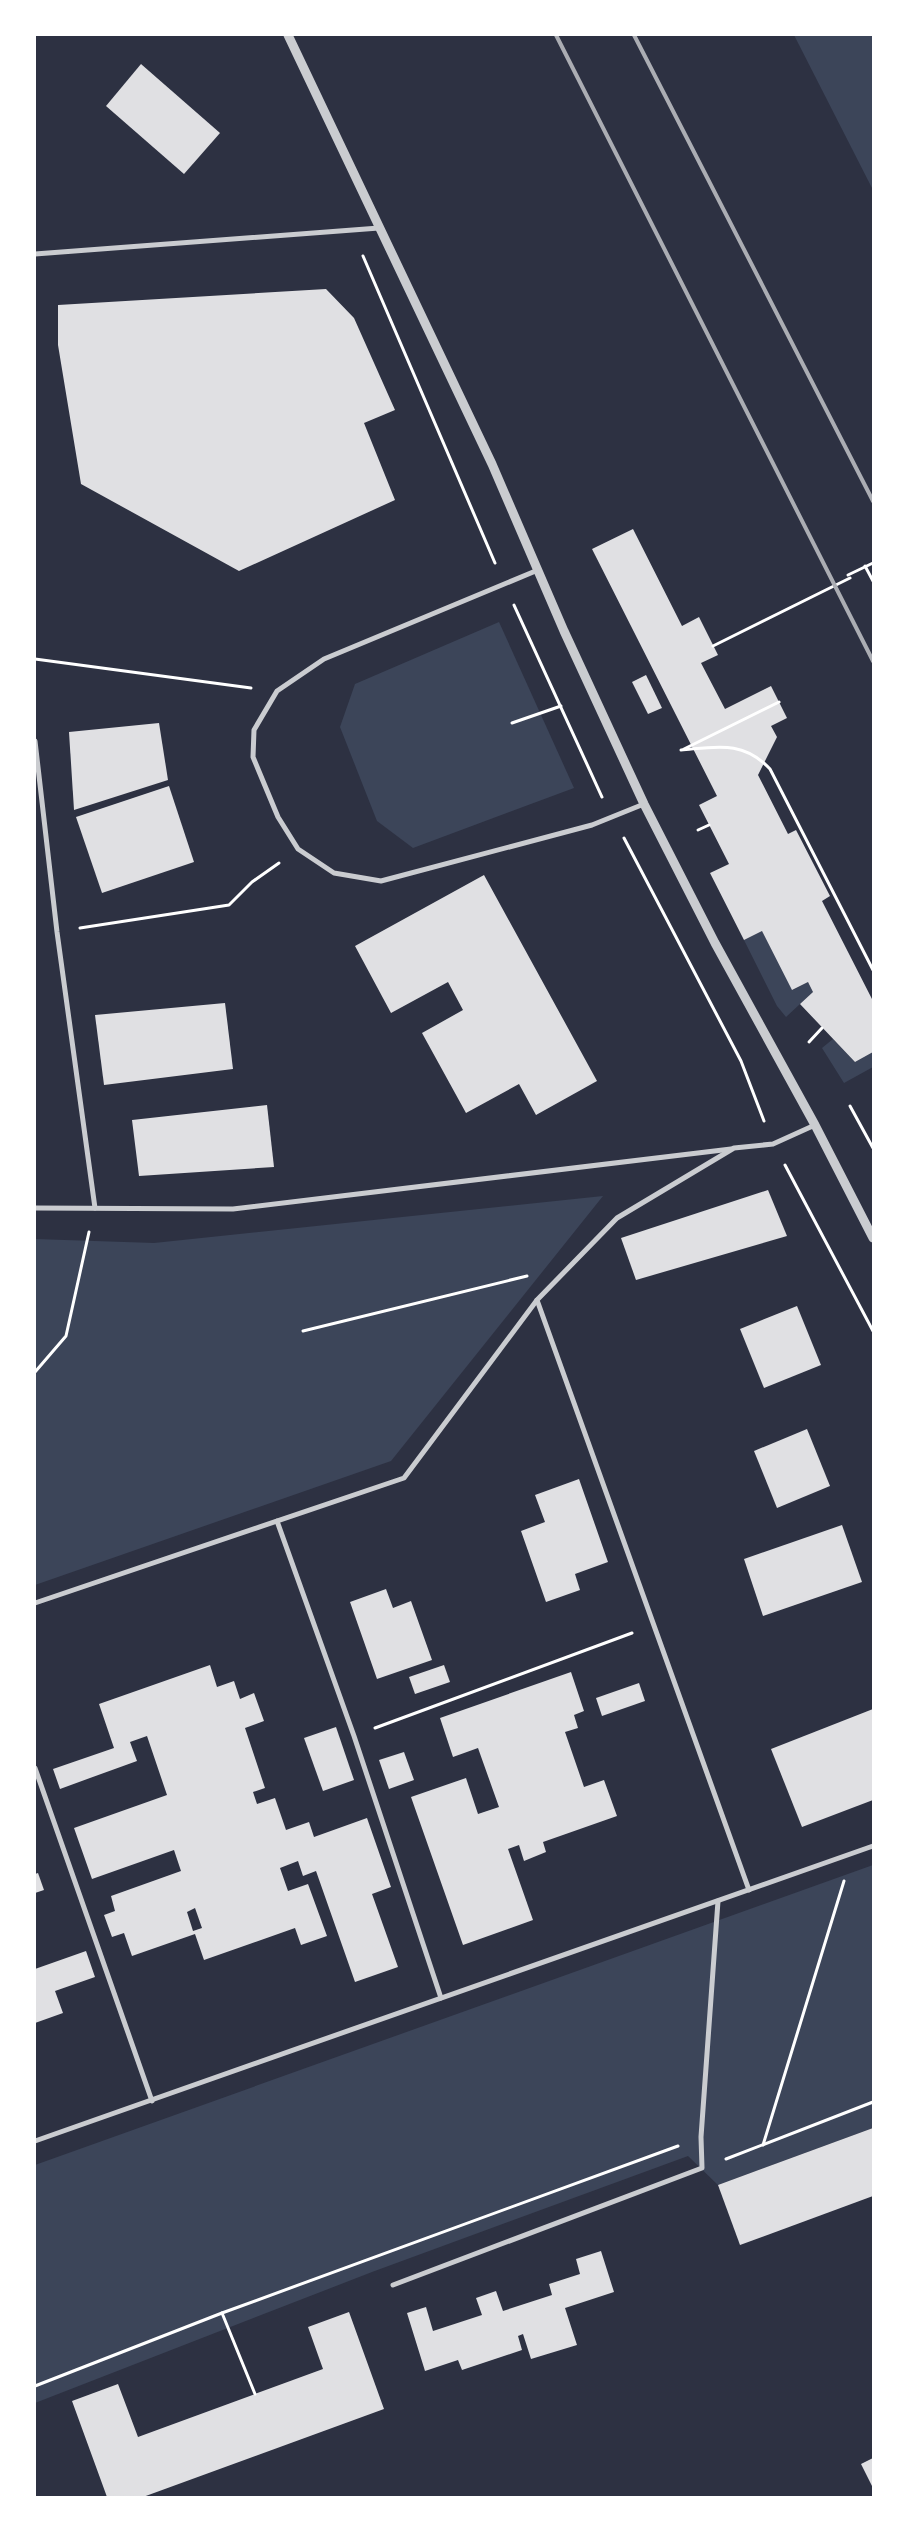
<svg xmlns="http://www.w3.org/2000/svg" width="908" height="2532" font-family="Jost,sans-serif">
<rect width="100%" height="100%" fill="#2d3142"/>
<g fill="#3c4559">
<polygon points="794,35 873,35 873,190"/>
<polygon points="499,622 574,788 413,848 377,821 340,727 355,684"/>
<polygon points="762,931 793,990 808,982 813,992 786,1017 777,1006 744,940"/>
<polygon points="833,1039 855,1062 873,1052 873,1067 844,1083 822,1048"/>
<polygon points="603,1196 391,1461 35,1585 35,1239 154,1243"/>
<polygon points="873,1865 873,2128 718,2185 688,2156 372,2272 35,2403 35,2165"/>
</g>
<g fill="#e0e0e3" fill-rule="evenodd">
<polygon points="141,64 220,133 184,174 106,106"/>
<polygon points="326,289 354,318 395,410 364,423 395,500 239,571 81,484 58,345 58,305"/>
<polygon points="633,529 682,626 699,617 718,655 701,663 725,709 771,686 787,718 771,726 777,737 758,775 788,834 796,830 830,896 822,901 873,1001 873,1052 855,1062 800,1004 813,992 808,982 792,990 762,931 744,940 710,873 729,864 699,805 717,796 592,549"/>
<polygon points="646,675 662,708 648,714 632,682"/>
<polygon points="159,723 168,780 74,810 69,732"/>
<polygon points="169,786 194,862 102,893 76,817"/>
<polygon points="484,875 597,1081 536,1115 519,1084 466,1113 422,1033 463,1010 448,982 391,1013 355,946"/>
<polygon points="225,1003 233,1069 104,1085 95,1015"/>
<polygon points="267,1105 274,1167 139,1176 132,1120"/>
<polygon points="768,1190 787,1236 636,1280 621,1238"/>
<polygon points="797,1306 821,1365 764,1388 740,1329"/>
<polygon points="807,1429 830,1486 777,1508 754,1451"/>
<polygon points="579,1479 608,1562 575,1574 580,1590 546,1602 521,1531 545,1522 535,1495"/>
<polygon points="842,1525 862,1582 763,1616 744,1559"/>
<polygon points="386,1589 393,1608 411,1601 432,1660 377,1679 350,1602"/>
<path d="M 210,1665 L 217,1687 L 234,1681 L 240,1699 L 254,1693 L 264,1721 L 245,1728 L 265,1788 L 253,1792 L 257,1804 L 275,1798 L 286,1830 L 309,1822 L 314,1837 L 367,1818 L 391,1887 L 372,1894 L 398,1967 L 355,1982 L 316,1871 L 303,1876 L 298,1861 L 280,1868 L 288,1891 L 308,1884 L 327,1936 L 301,1945 L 295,1928 L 204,1960 L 195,1934 L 132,1956 L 124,1933 L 112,1937 L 104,1915 L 115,1911 L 111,1896 L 181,1871 L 174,1850 L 92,1879 L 74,1828 L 167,1795 L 147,1736 L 130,1742 L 137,1761 L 90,1778 L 60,1789 L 53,1769 L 114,1748 L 99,1704 ZM 195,1908 L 202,1928 L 193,1931 L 187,1912 Z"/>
<polygon points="444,1665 450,1682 415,1694 409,1677"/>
<polygon points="571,1672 584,1711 574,1715 578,1728 565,1732 584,1787 604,1780 617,1816 543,1842 546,1852 524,1861 519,1845 508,1849 533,1920 463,1945 411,1797 466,1778 478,1814 499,1807 478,1748 453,1757 440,1718"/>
<polygon points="639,1683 645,1701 602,1716 596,1698"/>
<polygon points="873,1709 873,1800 802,1827 771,1749"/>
<polygon points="336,1727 354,1780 323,1791 304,1738"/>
<polygon points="404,1752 414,1780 389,1789 379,1760"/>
<polygon points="38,1873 44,1890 35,1893 35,1874"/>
<polygon points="86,1951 95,1977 55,1991 63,2013 35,2023 35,1969"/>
<polygon points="873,2128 873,2196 740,2245 718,2185"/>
<polygon points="601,2251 614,2292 565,2308 577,2345 531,2359 523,2334 518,2336 522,2350 462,2370 458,2360 425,2371 407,2313 426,2307 433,2331 482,2315 476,2298 496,2291 503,2311 552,2295 549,2284 580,2274 576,2259"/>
<polygon points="349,2312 384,2409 143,2497 107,2497 72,2401 118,2384 138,2437 323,2369 308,2327"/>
<polygon points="873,2458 873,2488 861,2464"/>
</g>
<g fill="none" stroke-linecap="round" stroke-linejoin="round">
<g stroke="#fff" stroke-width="3">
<polyline points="363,256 495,563"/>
<polyline points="865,566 873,581"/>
<polyline points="848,575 873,563"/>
<polyline points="514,605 602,797"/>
<polyline points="713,646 850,578"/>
<polyline points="35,659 251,688"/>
<polyline points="512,723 561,706"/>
<polyline points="684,749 779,702"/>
<path d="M 681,750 C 716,747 743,740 770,769 L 873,970"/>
<polyline points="698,830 709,825"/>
<polyline points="624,838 741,1061 764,1121"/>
<polyline points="80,928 229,905 252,882 279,863"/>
<polyline points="809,1042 822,1028"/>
<polyline points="850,1106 873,1148"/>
<polyline points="785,1165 873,1331"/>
<polyline points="303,1331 527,1276"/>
<polyline points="35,1372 66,1336 89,1232"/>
<polyline points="375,1728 632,1633"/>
<polyline points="763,2145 844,1881"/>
<polyline points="726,2159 873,2102"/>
<polyline points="222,2313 255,2394"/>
<polyline points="35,2386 222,2313 678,2146"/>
</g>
<g stroke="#caccd0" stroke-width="5">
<polyline points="35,254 379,228"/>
<polyline points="538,570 324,659 277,691 254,730 253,757 278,817 298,849 334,873 381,881 592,825 644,804"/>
<polyline points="35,741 57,932 95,1208"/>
<polyline points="35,1208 233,1209 731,1149"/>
<polyline points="537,1300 749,1890"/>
<polyline points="277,1521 354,1736 441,1998"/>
<polyline points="35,1603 404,1478 537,1300 617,1218 734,1148 773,1144 815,1125"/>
<polyline points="35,1768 152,2101"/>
<polyline points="35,2141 873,1846"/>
<polyline points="393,2285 702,2168 701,2137 718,1901"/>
</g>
<polyline stroke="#caccd0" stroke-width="9" points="288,35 492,464 564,631 644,804 715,943 815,1125 873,1238"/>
<g stroke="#abadb3" stroke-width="4">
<polyline points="556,35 873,661"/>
<polyline points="634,35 873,501"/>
</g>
</g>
<rect width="908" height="2532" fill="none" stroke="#ffffff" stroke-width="72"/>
</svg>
